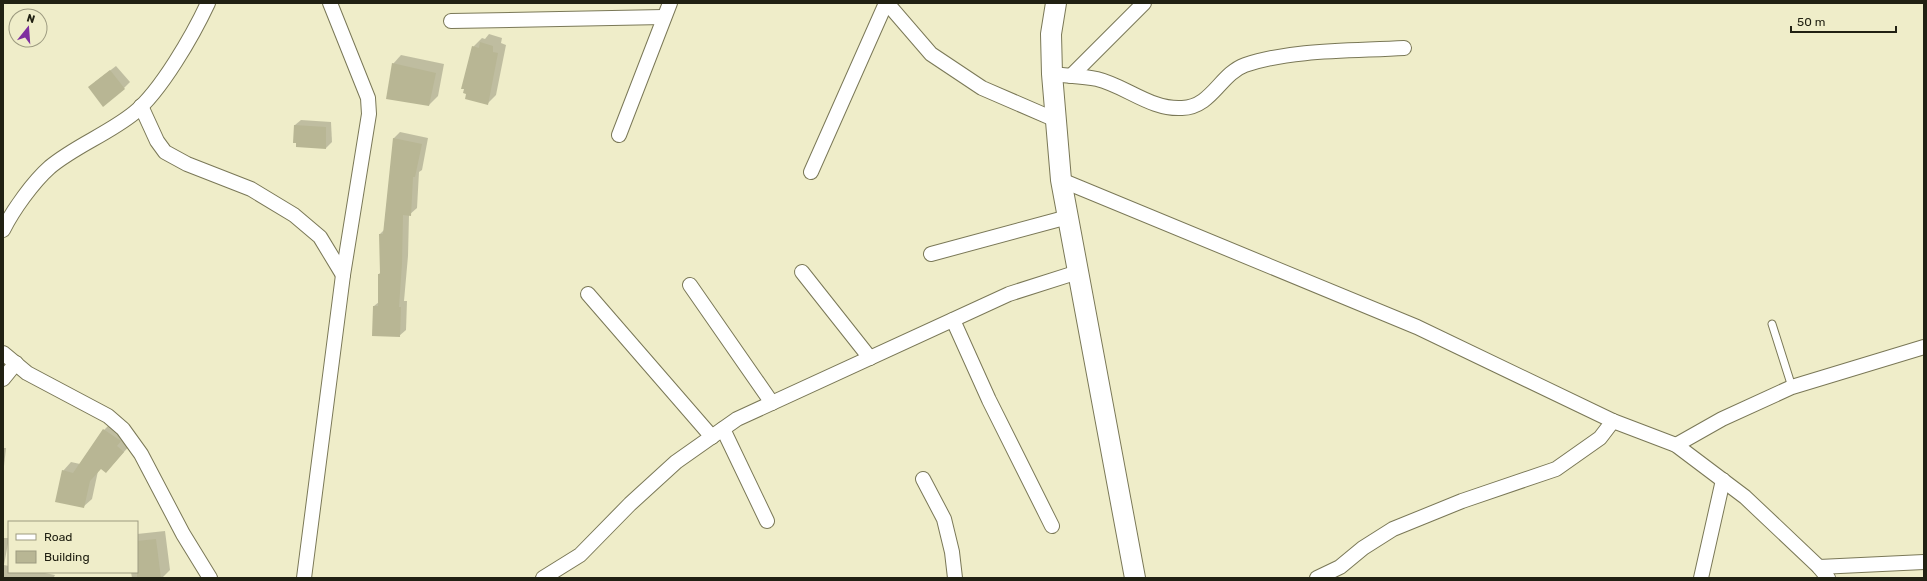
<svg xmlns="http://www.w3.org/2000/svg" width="1927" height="581" font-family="Rubik,sans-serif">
<rect width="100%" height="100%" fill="#efedc9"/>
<g fill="#0003">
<polygon points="489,34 502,38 501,43 506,45 496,95 487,104 473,47 482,38 485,39"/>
<polygon points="401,55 444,64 438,96 429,105 393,64"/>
<polygon points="116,66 130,82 124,88 95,82"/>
<polygon points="301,120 331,122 332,142 326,148 297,142 295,125"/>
<polygon points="400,132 428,138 422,170 419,172 417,208 409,215 408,256 404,301 407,301 406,330 399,336 374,306 379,302 379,274 381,272 380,234 384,230 394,138"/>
<polygon points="113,421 132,443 106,472 100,468 98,471 92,499 83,507 63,471 71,462 80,464 104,430"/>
<polygon points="3,448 6,448 3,475"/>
<polygon points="165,531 170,570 162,578 132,578 131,572 137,572 137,534"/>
<polygon points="3,538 9,538 4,565 9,566 9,572 40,572 55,575 54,577 56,578 3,578"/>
</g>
<g fill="#b8b694">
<polygon points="480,42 493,46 493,52 498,53 488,105 465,99 466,94 463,93 464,89 461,89 472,46 479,48"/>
<polygon points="392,63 436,73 429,106 386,99"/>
<polygon points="110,70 125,89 103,107 88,87"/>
<polygon points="294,125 326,127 326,149 296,147 296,143 293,143"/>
<polygon points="393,138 422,144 415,177 413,177 411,216 403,215 402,263 399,307 401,307 400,337 372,336 373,306 378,306 378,274 380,274 379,234 383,234"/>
<polygon points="103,429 121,441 117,446 124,452 106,473 101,469 90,481 84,508 55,502 62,470 73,473"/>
<polygon points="156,539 161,578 137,578 137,541"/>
</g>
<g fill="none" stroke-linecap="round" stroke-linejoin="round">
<g stroke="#7a7857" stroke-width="9">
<polyline id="service" points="1772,324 1792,387"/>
</g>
<g stroke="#7a7857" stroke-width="16">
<g id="minor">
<polyline points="887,3 931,54 982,88 1056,120"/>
<polyline points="451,21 664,17"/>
<path d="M 1052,74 C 1067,76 1082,76 1097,79 C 1126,86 1151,110 1182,108 C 1212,107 1220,74 1245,65 C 1292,49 1355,51 1404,48"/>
<polyline points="1071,76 1144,3"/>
<polyline points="141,106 157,141 165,152 187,164 251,189 294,215 320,237 343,275"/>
<polyline points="619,135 670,3"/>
<polyline points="811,172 886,3"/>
<polyline points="1061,180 1417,327 1613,421 1676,445 1745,497 1819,567 1828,578"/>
<path d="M 3,230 C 13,210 33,182 50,167 C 75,146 108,134 134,113 C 161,91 193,35 208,3"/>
<polyline points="931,254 1068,217"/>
<polyline points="802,272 870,358"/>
<polyline points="690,285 772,403"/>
<polyline points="588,294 712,437"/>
<polyline points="953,320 989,400 1052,526"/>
<polyline points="3,353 27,373 108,416 123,429 141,454 183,534 210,578"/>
<polyline points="3,379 16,363"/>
<polyline points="723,429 767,521"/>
<polyline points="1676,445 1722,419 1792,387 1924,347"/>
<polyline points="923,479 944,519 952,552 955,578"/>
<polyline points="1819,567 1924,562"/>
<polyline points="304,578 343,275 369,114 368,98 330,3"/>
<polyline points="543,578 580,555 630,504 676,462 737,419 1009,294 1078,272"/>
<polyline points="1317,578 1340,567 1363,548 1393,529 1462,501 1556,469 1600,438 1613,421"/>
<polyline points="1701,578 1723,480"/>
</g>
</g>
<g stroke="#7a7857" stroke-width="22">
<polyline id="secondary" points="1056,3 1051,34 1052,74 1061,180 1135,578"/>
</g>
<use href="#service" stroke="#fff" stroke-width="7"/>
<use href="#minor" stroke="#fff" stroke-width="14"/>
<use href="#secondary" stroke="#fff" stroke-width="20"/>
</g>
<rect width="1927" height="581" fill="none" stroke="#212113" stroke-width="8"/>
<rect x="8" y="521" width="130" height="52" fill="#efedc9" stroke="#9d9b80"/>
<rect x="16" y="534" width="20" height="6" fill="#ffffff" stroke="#9d9b80"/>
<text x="44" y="541" font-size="12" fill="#212113">Road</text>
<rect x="16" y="551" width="20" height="12" fill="#b8b694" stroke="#9d9b80"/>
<text x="44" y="561" font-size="12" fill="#212113">Building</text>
<g transform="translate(28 28) rotate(17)"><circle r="19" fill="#efedc9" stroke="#9d9b80"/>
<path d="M0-3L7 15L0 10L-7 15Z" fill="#7f2f9f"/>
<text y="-6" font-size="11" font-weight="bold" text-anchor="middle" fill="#212113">N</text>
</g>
<path d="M1791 26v6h105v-6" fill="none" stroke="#212113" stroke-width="2"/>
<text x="1797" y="26" font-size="12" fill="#212113" stroke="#efedc9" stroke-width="3" paint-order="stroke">50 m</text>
</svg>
